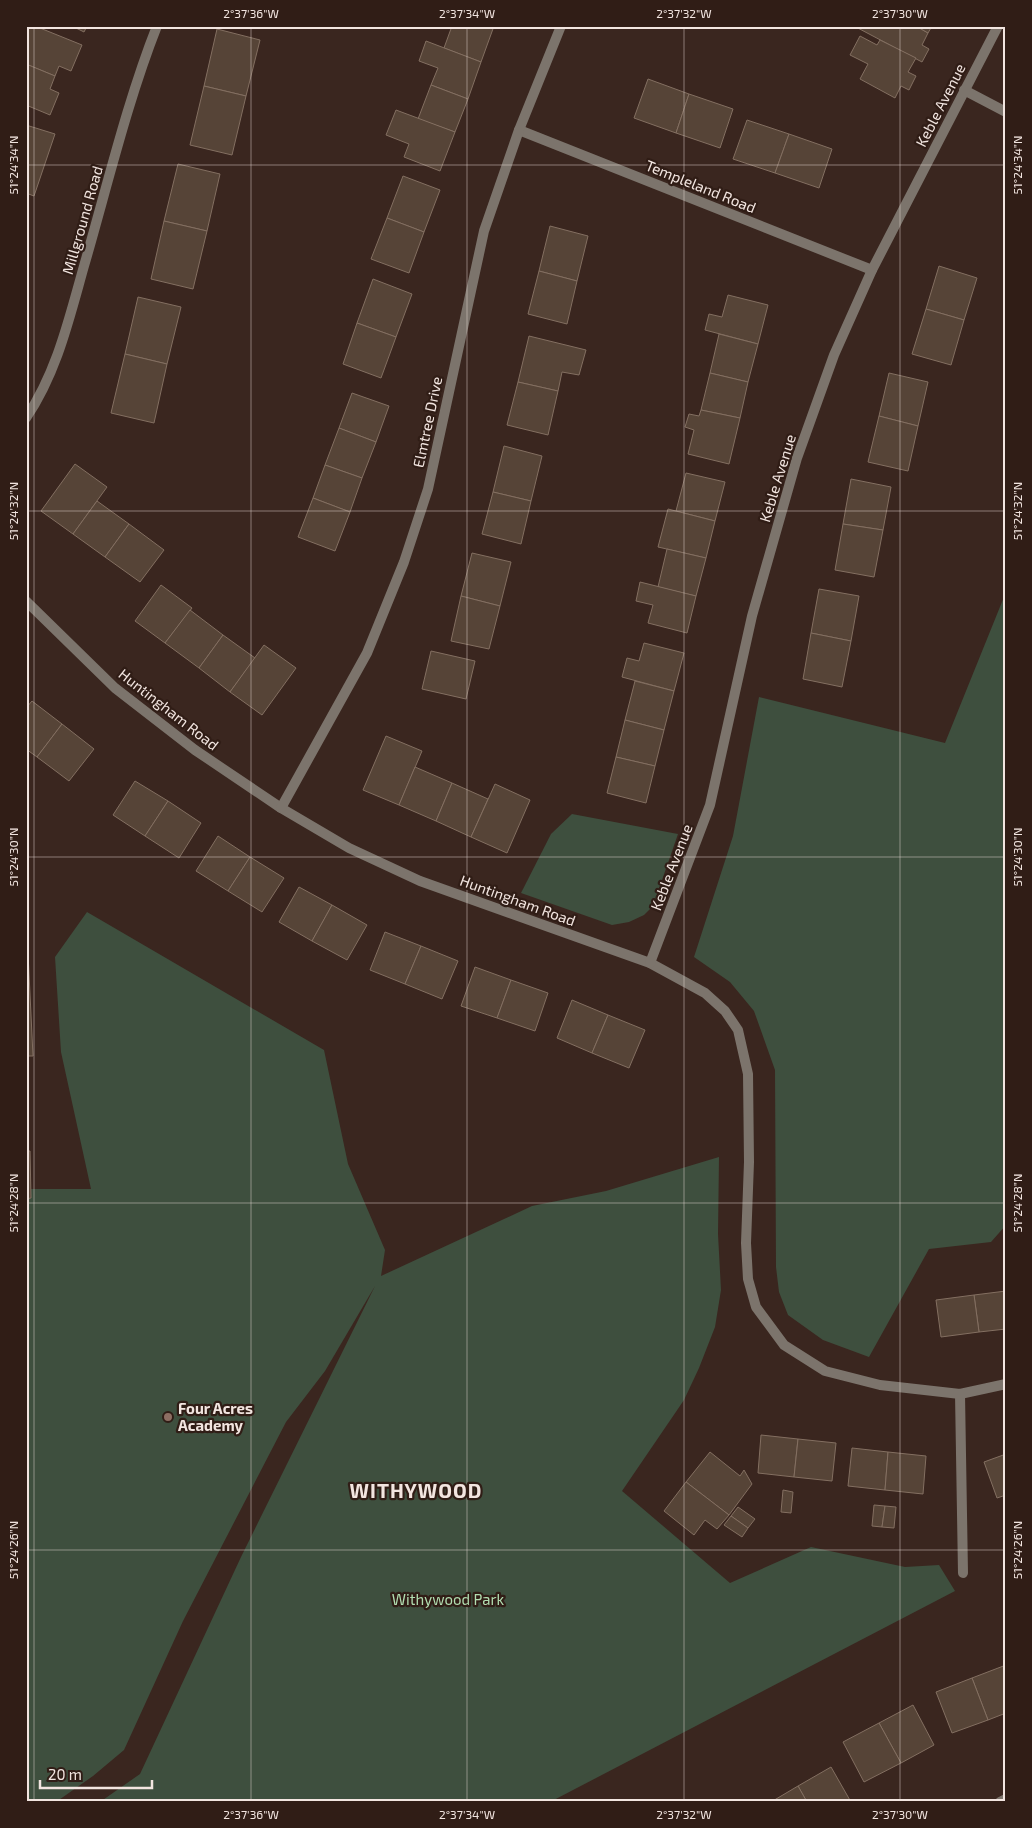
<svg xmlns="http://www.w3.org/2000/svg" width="1032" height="1828" font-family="'Exo 2',sans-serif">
<rect width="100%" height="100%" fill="#3a261f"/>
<g fill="#3e4f3e">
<polygon points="1006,592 1006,1225 991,1242 929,1249 869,1357 823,1340 788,1315 779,1292 776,1267 775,1070 754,1011 730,982 694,957 733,836 759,697 945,743"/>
<polygon points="572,814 678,834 653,906 644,915 629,922 612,925 521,893 551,834"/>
<polygon points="87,912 324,1050 348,1164 385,1250 381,1276 532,1206 606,1191 719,1157 718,1234 721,1290 715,1327 699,1368 684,1400 622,1491 730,1583 811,1547 905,1567 939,1565 955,1591 550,1802 100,1802 140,1774 241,1557 375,1286 325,1371 286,1422 183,1621 124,1750 93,1776 56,1802 26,1802 26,1199 31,1198 31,1189 91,1189 61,1052 55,957"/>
</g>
<g fill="#564437" stroke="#836f61">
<polygon points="26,26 35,26 82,45 71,71 59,66 55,76 26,64"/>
<polygon points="72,26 87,26 84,32"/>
<polygon points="452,26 494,26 481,62 444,48"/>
<polygon points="854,26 916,26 928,33 922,45 929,49 922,62"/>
<polygon points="916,26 932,26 928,33"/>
<polygon points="217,29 260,40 246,96 204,86"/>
<polygon points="860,36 877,45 880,40 916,58 908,72 916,76 909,90 901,86 895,98 860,79 868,64 850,55"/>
<polygon points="426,41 481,62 468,99 431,85 438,68 419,61"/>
<polygon points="26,64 55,76 50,89 59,93 50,115 26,105"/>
<polygon points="648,79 689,94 676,133 634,118"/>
<polygon points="431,85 468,99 455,132 418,119"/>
<polygon points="204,86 246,96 232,155 190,145"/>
<polygon points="689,94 733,109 720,148 676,133"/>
<polygon points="396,110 455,132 440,171 404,157 409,144 386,135"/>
<polygon points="747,120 789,134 775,173 733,159"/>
<polygon points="26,125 55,134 34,196 26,193"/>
<polygon points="789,134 832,149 819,188 775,173"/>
<polygon points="178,164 220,174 207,231 164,221"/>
<polygon points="403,176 440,190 424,232 387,218"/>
<polygon points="387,218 424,232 409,273 371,259"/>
<polygon points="164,221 207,231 193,289 151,279"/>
<polygon points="550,226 588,236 577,281 539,271"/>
<polygon points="939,266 977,278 964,320 926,309"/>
<polygon points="539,271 577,281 567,324 528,314"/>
<polygon points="373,279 412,294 396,337 357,323"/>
<polygon points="728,295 768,305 758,344 705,330 709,314 722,317"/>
<polygon points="138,297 181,307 167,364 125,354"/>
<polygon points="926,309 964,320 951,365 912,354"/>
<polygon points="357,323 396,337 381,378 343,364"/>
<polygon points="719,334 758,344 748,382 710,373"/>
<polygon points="529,336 586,350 579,375 562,372 558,391 518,382"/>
<polygon points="125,354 167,364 154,423 111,413"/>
<polygon points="710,373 748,382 740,418 701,410"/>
<polygon points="889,373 928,382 918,426 879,416"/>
<polygon points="518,382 558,391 548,435 507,425"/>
<polygon points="352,393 389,406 376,442 339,428"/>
<polygon points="701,410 740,418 729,464 688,454 694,430 685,427 689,414 699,416"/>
<polygon points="879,416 918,426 908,471 868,462"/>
<polygon points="339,428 376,442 362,478 325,465"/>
<polygon points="504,446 542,456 531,501 493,492"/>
<polygon points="75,464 107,487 73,534 41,511"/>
<polygon points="325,465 362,478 350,512 313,498"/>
<polygon points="686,473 725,482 715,521 676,511"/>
<polygon points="851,479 891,487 883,530 843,524"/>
<polygon points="493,492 531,501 521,544 482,534"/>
<polygon points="313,498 350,512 335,551 298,537"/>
<polygon points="97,501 129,524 105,557 73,534"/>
<polygon points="668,509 715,521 706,558 658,547"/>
<polygon points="129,524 164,550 140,582 105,557"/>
<polygon points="843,524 883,530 874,577 835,570"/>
<polygon points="667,549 706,558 696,596 658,587"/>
<polygon points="472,553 511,562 500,606 461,596"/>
<polygon points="640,582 696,596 687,633 648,623 653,605 636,601"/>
<polygon points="161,585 192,608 165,643 135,621"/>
<polygon points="819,589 859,596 851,641 811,633"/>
<polygon points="461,596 500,606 489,649 451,641"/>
<polygon points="190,610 223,635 199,668 165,643"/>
<polygon points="811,633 851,641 842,687 803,679"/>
<polygon points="223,635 255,658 230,692 199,668"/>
<polygon points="644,643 684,653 674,691 622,677 627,658 639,661"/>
<polygon points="264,645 296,668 262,715 230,692"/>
<polygon points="431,651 475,661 466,699 422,689"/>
<polygon points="635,681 674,691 664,730 625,720"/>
<polygon points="32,701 62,724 37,757 26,749 26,708"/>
<polygon points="625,720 664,730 655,766 616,757"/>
<polygon points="62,724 94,749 69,781 37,757"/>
<polygon points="386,736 422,751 399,805 363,790"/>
<polygon points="616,757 655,766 646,803 607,793"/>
<polygon points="415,767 452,783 436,821 399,805"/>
<polygon points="135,781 168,801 145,836 113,815"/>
<polygon points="452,783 488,799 471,837 436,821"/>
<polygon points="495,784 530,800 507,853 471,837"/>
<polygon points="168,801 201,823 179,858 145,836"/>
<polygon points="218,836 250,857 228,891 196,871"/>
<polygon points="250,857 284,878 262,912 228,891"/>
<polygon points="299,887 332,905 312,941 279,922"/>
<polygon points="332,905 367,925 347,960 312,941"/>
<polygon points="385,932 421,946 405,984 370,970"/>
<polygon points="421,946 458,961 442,999 405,984"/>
<polygon points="26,953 28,953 33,1056 26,1056"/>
<polygon points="475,967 511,980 497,1018 461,1006"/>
<polygon points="511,980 548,993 535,1031 497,1018"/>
<polygon points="572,1000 608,1015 592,1053 557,1038"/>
<polygon points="608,1015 645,1030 629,1068 592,1053"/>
<polygon points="26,1151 30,1151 31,1198 26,1199"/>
<polygon points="1006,1291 1006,1329 979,1332 974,1295"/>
<polygon points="974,1295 979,1332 941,1337 936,1300"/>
<polygon points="761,1435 798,1439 794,1477 758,1473"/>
<polygon points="798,1439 836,1443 832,1481 794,1477"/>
<polygon points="852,1448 888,1452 885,1490 848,1486"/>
<polygon points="710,1452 740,1476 744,1470 752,1484 729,1515 686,1482"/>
<polygon points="888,1452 926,1456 923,1494 885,1490"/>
<polygon points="1006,1454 1006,1495 997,1498 984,1462"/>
<polygon points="686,1482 729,1515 717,1529 705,1520 694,1535 664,1511"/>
<polygon points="783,1490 793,1492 791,1513 781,1512"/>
<polygon points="874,1505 885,1506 882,1527 872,1526"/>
<polygon points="885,1506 896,1507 894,1528 882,1527"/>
<polygon points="738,1507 755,1519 748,1528 731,1516"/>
<polygon points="731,1516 748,1528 742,1537 724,1525"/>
<polygon points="1006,1665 1006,1713 988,1720 972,1678"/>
<polygon points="972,1678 988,1720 952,1733 936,1692"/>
<polygon points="913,1705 934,1745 901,1763 879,1723"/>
<polygon points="879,1723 901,1763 864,1782 843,1742"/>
<polygon points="831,1767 851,1802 807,1802 798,1786"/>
<polygon points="798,1786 807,1802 771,1802"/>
</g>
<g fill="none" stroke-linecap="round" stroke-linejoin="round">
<polyline stroke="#7c746c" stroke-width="10" points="960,1394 963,1573"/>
<g stroke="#7c746c" stroke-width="10">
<polyline points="964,90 1006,112"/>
<polyline points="519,130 872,270"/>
<path d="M 26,418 C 57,372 69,319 84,266 C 107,187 127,102 157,26"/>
<polyline points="26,601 115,688 195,750 281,808 349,848 420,881 650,963 705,993 725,1011 738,1030 748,1074 749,1162 746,1243 748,1279 756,1307 784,1345 825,1371 880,1385 960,1394 1006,1384"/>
<polyline points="281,808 367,653 404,562 428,489 484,231 519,130 561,26"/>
<polyline points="650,963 710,805 752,616 797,458 834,355 872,270 998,26"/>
<polyline points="1000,1802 1006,1799"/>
</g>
</g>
<path fill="none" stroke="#f2e5e0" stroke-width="1" stroke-opacity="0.45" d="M 34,26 L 34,1802M 251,26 L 251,1802M 467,26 L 467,1802M 684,26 L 684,1802M 900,26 L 900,1802M 26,165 L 1006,165M 26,511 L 1006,511M 26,857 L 1006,857M 26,1203 L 1006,1203M 26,1550 L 1006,1550"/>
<circle fill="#8d6e63" stroke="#301d16" stroke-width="2" cx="168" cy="1417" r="5"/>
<g text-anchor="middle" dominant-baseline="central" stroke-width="4.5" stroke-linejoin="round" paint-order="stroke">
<g font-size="15" fill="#f2e5e0" stroke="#301d16">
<text transform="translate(940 105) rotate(-63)">Keble Avenue</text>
<text transform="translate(701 186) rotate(22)">Templeland Road</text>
<text transform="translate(82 220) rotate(-74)">Millground Road</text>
<text transform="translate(427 422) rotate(-78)">Elmtree Drive</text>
<text transform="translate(777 478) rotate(-73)">Keble Avenue</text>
<text transform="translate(169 709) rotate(38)">Huntingham Road</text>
<text transform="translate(671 867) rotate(-69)">Keble Avenue</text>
<text transform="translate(518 900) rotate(20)">Huntingham Road</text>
</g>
<g font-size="15" font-weight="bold" fill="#f2e5e0" stroke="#301d16" text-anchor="start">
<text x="178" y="1408">Four Acres<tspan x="178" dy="17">Academy</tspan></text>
</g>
<g font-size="15" fill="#b2deb1" stroke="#301d16">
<text x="448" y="1599">Withywood Park</text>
</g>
<g font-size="20" font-weight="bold" letter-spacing="1" fill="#f2e5e0" stroke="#301d16">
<text x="416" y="1490">WITHYWOOD</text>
</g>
</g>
<rect width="1032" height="1828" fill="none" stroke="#301d16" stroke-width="55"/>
<path d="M40 1780v8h112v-8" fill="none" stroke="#f2e5e0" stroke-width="2.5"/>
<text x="48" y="1780" font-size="15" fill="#f2e5e0" stroke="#301d16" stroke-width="4" paint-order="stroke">20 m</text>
<rect x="28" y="28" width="976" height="1772" fill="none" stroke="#f2e5e0" stroke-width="2"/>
<g font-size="12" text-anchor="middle" fill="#f2e5e0">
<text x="251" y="18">2°37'36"W</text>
<text x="467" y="18">2°37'34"W</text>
<text x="684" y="18">2°37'32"W</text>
<text x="900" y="18">2°37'30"W</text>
<text transform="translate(14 165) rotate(-90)" y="4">51°24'34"N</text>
<text transform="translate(1018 165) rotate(-90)" y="4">51°24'34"N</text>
<text transform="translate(14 511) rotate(-90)" y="4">51°24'32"N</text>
<text transform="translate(1018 511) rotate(-90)" y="4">51°24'32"N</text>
<text transform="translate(14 857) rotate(-90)" y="4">51°24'30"N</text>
<text transform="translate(1018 857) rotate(-90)" y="4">51°24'30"N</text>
<text transform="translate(14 1203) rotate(-90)" y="4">51°24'28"N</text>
<text transform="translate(1018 1203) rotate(-90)" y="4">51°24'28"N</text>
<text transform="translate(14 1550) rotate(-90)" y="4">51°24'26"N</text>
<text transform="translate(1018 1550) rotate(-90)" y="4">51°24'26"N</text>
<text x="251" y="1819">2°37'36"W</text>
<text x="467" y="1819">2°37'34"W</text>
<text x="684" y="1819">2°37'32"W</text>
<text x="900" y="1819">2°37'30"W</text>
</g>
</svg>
